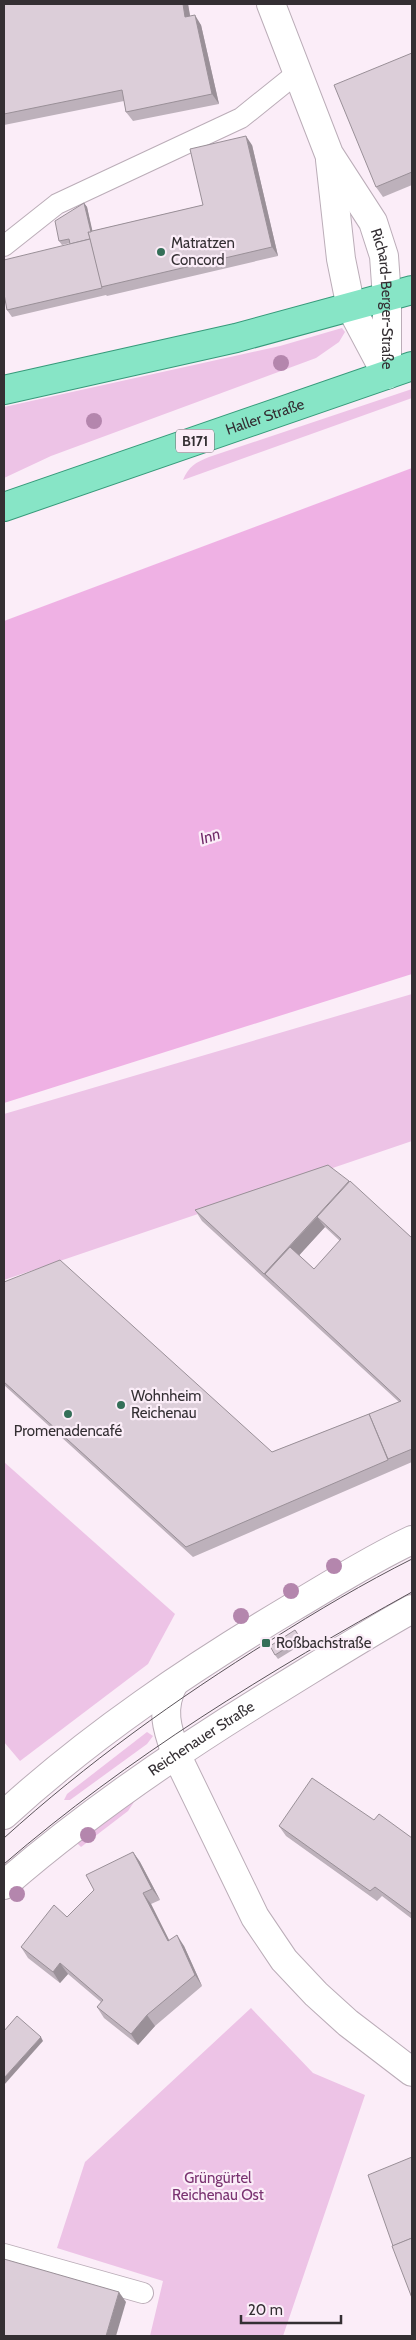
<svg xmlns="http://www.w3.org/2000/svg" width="416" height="2340" font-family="Cabin,sans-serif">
<rect width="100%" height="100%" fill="#fbedf8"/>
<g fill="#edc3e6">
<polygon points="342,328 345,332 339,342 316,358 51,456 4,478 4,407 280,346"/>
<path d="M 412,389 L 412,398 L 183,480 C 188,467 196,462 209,457 Z"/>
<polygon points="412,994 412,1141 4,1280 4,1114"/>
<polygon points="4,1462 175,1614 148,1664 20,1761 4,1742"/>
<polygon points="147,1732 153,1736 147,1744 70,1800 64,1800 67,1794"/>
<polygon points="134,1802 128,1811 81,1847 74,1840 123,1806"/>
<polygon points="251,2008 313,2073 365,2095 283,2336 150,2336 163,2281 57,2248 85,2162"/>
</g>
<polygon fill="#efb1e4" points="412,468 412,974 4,1103 4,621"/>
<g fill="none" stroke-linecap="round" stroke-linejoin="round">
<g stroke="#bbadb8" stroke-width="22">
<g id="lane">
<polyline points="4,246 57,204 241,118 297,73"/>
<polyline points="4,2254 143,2293"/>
</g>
</g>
<g stroke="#bbadb8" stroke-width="30">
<g id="street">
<path id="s1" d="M 271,4 L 329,154 L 373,222 L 384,256 L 387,298 L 387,375"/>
<polyline points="330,160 341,259 351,308 385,372"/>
<polyline points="176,1754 255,1917 284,1960 316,1994 348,2023 412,2072"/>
</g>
</g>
<g stroke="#bbadb8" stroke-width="30">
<g id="secondary">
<path d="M 174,1683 C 160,1708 167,1729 176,1754"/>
<path d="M 4,1815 C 91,1735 191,1668 293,1607 C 332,1584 371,1559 412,1540"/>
<path id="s2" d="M 4,1885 C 89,1811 182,1748 279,1689 C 323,1662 367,1634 412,1609"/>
</g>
</g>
<g stroke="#369a7a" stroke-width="30">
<g id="primary">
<polyline points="4,390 236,338 412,290"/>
<path id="s3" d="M 4,507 L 412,366"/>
</g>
</g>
<use href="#lane" stroke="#fff" stroke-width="20"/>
<use href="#street" stroke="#fff" stroke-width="28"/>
<use href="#secondary" stroke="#fff" stroke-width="28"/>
<use href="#primary" stroke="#87e5c6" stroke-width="28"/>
<g stroke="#5a5359" stroke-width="1">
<path d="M 4,1838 C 87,1763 176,1699 271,1640 C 317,1611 364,1583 412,1559"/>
<path d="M 4,1864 C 128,1757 269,1671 412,1592"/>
</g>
</g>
<g fill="#b486ad">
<circle cx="281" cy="363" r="8"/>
<circle cx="94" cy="421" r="8"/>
<circle cx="334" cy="1566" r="8"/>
<circle cx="291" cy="1591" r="8"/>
<circle cx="241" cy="1616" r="8"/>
<circle cx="88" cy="1835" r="8"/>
<circle cx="17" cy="1894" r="8"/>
</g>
<g fill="#bdb1bb" fill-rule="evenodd">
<polygon points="4,4 188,4 190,16 201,25 219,104 133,121 126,112 124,101 4,125"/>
<polygon points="412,53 412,185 383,197 376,187"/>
<polygon points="252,145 278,256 107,296 106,295 12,317 7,310 70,244 70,243 62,245 59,241 84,203 87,207 92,231 203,205"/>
<path d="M 328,1165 L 412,1238 L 412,1462 L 193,1557 L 4,1385 L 4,1282 L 272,1452 L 369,1414 L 399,1402 L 202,1221 L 195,1210 ZM 325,1227 L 340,1241 L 314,1269 L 299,1255 Z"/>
<polygon points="295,1630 304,1643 278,1659 275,1655"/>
<polygon points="374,1820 412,1838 412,1919 382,1896 377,1901 286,1836 279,1826"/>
<polygon points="133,1852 140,1862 160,1900 151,1904 169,1940 184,1946 202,1986 155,2026 138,2045 104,2018 97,2007 101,2002 68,1974 60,1983 28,1958 21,1947 67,1917"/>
</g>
<g fill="#9a9098">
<polygon points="183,4 188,4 192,27 185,17"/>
<polygon points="195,15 201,25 219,104 212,94"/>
<polygon points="246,136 252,145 278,256 272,247"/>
<polygon points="84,203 87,207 105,286 102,287"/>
<polygon points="317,1217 325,1227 274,1283 264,1274"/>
<polygon points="133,1852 140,1862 160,1900 152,1889"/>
<polygon points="143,1893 151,1904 175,1952 168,1941"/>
<polygon points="177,1935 184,1946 202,1986 195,1975"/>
<polygon points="60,1963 68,1974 60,1983 53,1972"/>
<polygon points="147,2015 155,2026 138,2045 131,2034"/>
<polygon points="41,2037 43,2041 4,2085 4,2078"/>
<polygon points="119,2292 126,2302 116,2336 106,2336"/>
</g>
<g fill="#dcced9" stroke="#9a9098">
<polygon points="4,4 183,4 185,17 195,15 212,94 126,112 122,90 4,114"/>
<polygon points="412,53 412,172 376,187 334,85"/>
<polygon points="246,136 272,247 101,287 88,232 203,205 190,149"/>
<polygon points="84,203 91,232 88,232 90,239 70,244 69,239 59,241 55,221"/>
<polygon points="90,239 102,288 7,310 4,294 4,260"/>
<polygon points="328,1165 349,1181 264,1274 195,1210"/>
<polygon points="350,1181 412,1238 412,1449 388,1459 369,1414 401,1401 265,1274 290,1247 314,1269 341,1239 317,1217"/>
<polygon points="60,1260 272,1452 369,1414 388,1460 186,1547 4,1382 4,1282"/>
<polygon points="295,1630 301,1639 275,1655 270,1646"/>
<polygon points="312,1778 374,1820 379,1814 412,1838 412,1914 375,1887 370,1891 279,1826"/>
<polygon points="133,1852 152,1889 143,1893 168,1941 177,1935 195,1975 147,2015 131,2034 97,2007 103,2000 60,1963 53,1972 21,1947 54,1905 67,1917 94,1890 86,1875"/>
<polygon points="17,2016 41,2037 4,2078 4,2031"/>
<polygon points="412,2157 412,2238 393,2246 368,2175"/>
<polygon points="412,2238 412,2298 392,2246"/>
<polygon points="4,2259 119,2292 106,2336 4,2336"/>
</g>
<g fill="#346f58" stroke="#fbedf8" stroke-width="2">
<circle cx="161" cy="252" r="5"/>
<circle cx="121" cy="1405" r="5"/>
<circle cx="68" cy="1414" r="5"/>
<rect x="261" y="1638" width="10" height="10" rx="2.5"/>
</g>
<g text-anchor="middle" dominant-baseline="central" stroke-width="4.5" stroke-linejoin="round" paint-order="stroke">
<rect fill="#fbedf8" stroke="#70686e" stroke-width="1" x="176" y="429.5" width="38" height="23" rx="4"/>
<g font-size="14" font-weight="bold" fill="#342f33">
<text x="195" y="441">B171</text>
</g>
<g font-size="15" fill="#342f33" stroke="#fbedf8" text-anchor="start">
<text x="171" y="243">Matratzen<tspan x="171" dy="17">Concord</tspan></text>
<text x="131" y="1396">Wohnheim<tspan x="131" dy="17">Reichenau</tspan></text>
<text x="68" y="1431" text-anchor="middle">Promenadencafé</text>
<text x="276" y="1643">Roßbachstraße</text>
</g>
<g font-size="15" fill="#342f33" stroke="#fbedf8">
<text stroke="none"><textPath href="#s1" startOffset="320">Richard-Berger-Straße</textPath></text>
<text stroke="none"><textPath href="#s3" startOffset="276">Haller Straße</textPath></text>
<text stroke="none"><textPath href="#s2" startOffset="246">Reichenauer Straße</textPath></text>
</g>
<g font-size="15" fill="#793270" stroke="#fbedf8">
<text x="218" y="2178">Grüngürtel<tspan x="218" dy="17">Reichenau Ost</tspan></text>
</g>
<g font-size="16" font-style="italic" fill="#702a68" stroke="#fbedf8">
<text transform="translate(210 836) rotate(-18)">Inn</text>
</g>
</g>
<rect width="416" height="2340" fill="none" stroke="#342f33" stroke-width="10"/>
<path d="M241 2315v8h100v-8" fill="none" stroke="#342f33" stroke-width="2.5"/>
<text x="248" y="2315" font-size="15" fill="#342f33" stroke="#fbedf8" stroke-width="4" paint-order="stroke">20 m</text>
</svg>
